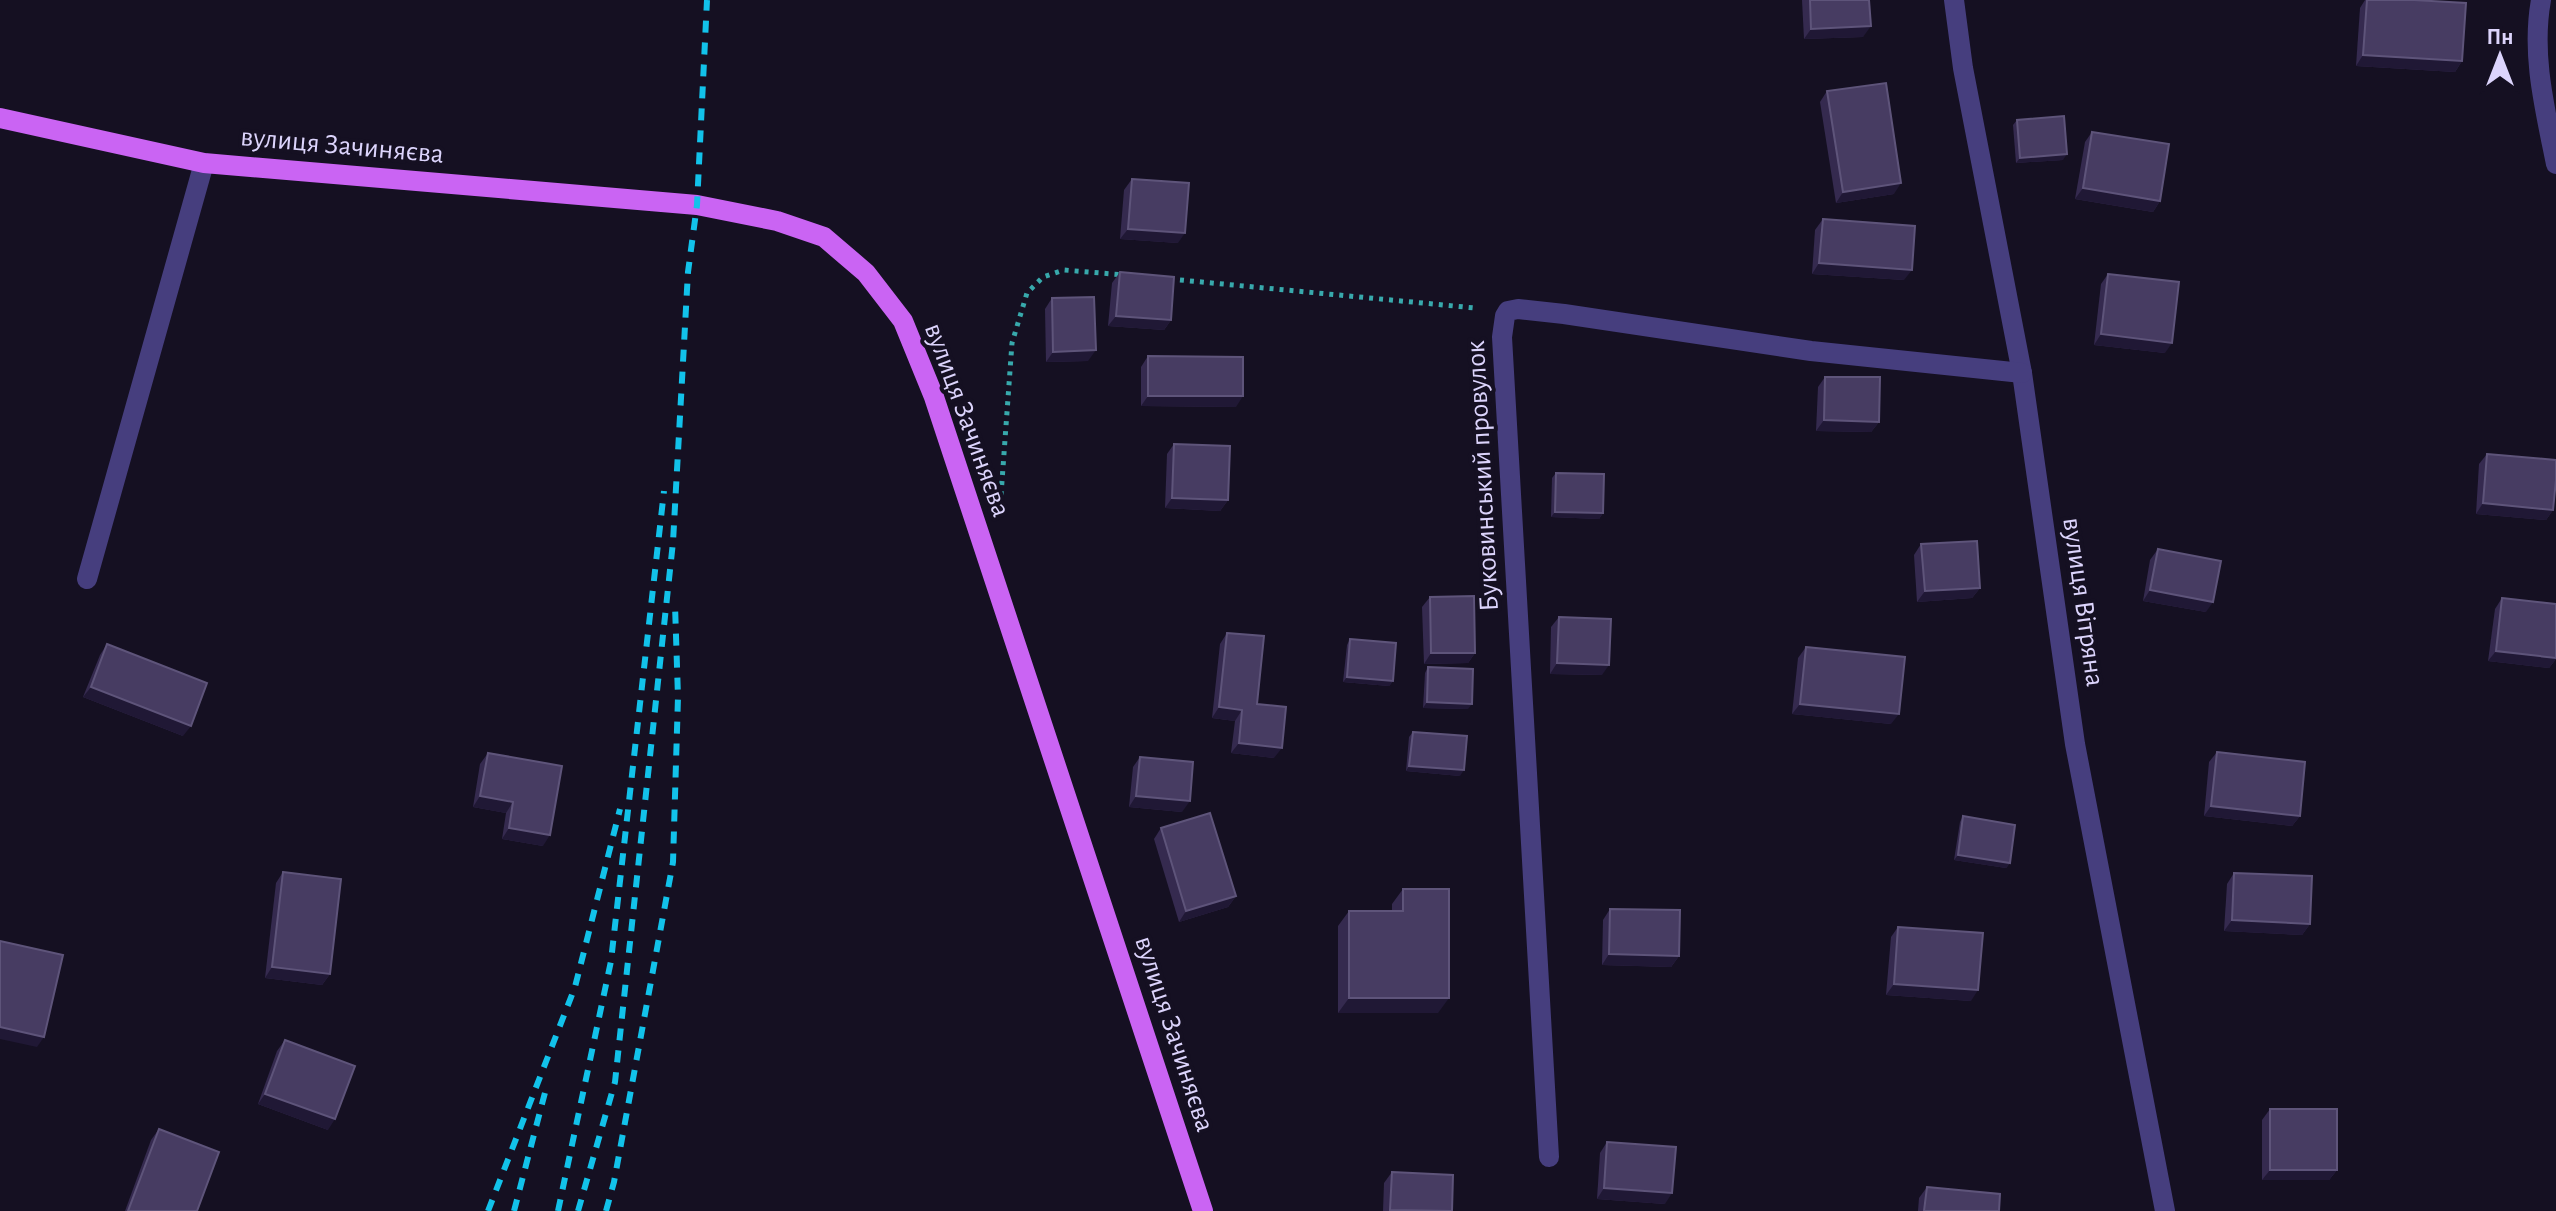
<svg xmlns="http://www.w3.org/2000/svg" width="2556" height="1211" font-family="'Alegreya Sans',sans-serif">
<rect width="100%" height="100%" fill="#151022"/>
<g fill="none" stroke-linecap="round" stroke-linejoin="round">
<g stroke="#38a9ac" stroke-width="5" stroke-dasharray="4 6" stroke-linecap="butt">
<polyline points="1170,279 1475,308"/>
<polyline points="1001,495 1012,343 1027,293 1043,277 1064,270 1125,275"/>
</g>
<polyline stroke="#463e7e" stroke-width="20" points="87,579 204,163"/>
<g stroke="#463e7e" stroke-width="20">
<polyline points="1954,0 1963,68 2022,373 2075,744 2165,1211"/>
<path d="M 2541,0 C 2531,55 2545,109 2556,164"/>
<polyline points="1549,1157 1502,337 1505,316 1508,311 1518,309 1564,314 1811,351 2022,373"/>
</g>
<polyline stroke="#ca64f3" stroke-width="20" points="0,118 204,163 697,205 777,221 824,237 866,273 903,321 934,397 1203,1211"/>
<g stroke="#12c2ea" stroke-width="6" stroke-dasharray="12 10" stroke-linecap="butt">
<polyline points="488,1211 575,987 620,809"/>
<polyline points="514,1211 547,1085"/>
<polyline points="558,1211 611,961 664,491"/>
<polyline points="578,1211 615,1082 673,542 688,272 697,205 707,0"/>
<polyline points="606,1211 614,1182 673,862 678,697 675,605"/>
</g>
</g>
<g fill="#352a4f">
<polygon points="1802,0 1869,0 1863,37 1804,39"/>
<polygon points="2365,0 2414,0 2462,61 2455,72 2356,66 2360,8"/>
<polygon points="1827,91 1894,194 1836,203 1820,102"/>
<polygon points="2017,120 2063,160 2016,163 2013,125"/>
<polygon points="2092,132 2160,201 2153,212 2075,199 2085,142"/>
<polygon points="1132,179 1178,243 1120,239 1124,190"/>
<polygon points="1823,219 1904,280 1812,274 1815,230"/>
<polygon points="1120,272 1171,320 1164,330 1108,326 1112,283"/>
<polygon points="2108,274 2165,353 2094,345 2101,284"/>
<polygon points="1052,298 1088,361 1046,362 1045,309"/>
<polygon points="1148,356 1236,407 1141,406 1141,367"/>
<polygon points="1825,377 1879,422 1871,432 1816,431 1818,387"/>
<polygon points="1174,444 1228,500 1220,511 1165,508 1167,454"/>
<polygon points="2487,454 2553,510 2546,520 2476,514 2479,464"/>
<polygon points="1556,473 1603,513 1599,519 1551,517 1552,478"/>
<polygon points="1921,544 1980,588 1972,598 1917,602 1914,555"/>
<polygon points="2158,549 2206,612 2143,601 2150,560"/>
<polygon points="1430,597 1475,653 1468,663 1424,664 1422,607"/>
<polygon points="2502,598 2556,604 2556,659 2549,668 2488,661 2495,609"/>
<polygon points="1559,617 1602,675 1550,674 1551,627"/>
<polygon points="1227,633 1257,704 1274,758 1231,753 1235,721 1212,718 1220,644"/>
<polygon points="1350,639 1393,681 1389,686 1343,682 1347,645"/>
<polygon points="107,644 183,736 83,697 100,655"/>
<polygon points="1806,647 1891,724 1792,714 1798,658"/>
<polygon points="1428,667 1468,709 1423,708 1425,673"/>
<polygon points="1413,732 1460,776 1406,771 1409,737"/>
<polygon points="2217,752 2300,816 2292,826 2204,816 2209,762"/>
<polygon points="488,753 543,846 502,839 506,813 473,807 480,764"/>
<polygon points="1140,757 1182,812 1129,807 1133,767"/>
<polygon points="1963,816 2010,863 2006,868 1954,860 1960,822"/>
<polygon points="1161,828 1236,896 1228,907 1179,922 1154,839"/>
<polygon points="283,872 330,974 322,985 265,978 276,883"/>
<polygon points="2234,873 2310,924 2302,935 2224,931 2227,884"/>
<polygon points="1403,889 1438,1013 1338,1013 1338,926 1349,911 1392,911 1392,904"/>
<polygon points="1610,909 1679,956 1671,967 1602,965 1603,920"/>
<polygon points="1898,927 1971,1001 1886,995 1891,937"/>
<polygon points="285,1040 328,1130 258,1104 277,1051"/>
<polygon points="2270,1109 2337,1170 2329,1180 2262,1180 2262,1120"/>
<polygon points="159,1129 197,1211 125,1211 151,1140"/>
<polygon points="1607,1142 1665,1204 1597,1199 1600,1153"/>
<polygon points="1392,1172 1452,1211 1383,1211 1384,1183"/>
<polygon points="1927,1187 1999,1211 1918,1211 1919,1198"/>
</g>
<g fill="#201835">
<polygon points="1871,26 1863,37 1804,39 1811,29"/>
<polygon points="2363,55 2462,61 2455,72 2356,66"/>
<polygon points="2067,154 2063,160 2016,163 2020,158"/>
<polygon points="1901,183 1894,194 1836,203 1843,192"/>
<polygon points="2083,188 2160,201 2153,212 2075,199"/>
<polygon points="1128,229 1185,233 1178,243 1120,239"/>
<polygon points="1819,263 1912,270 1904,280 1812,274"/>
<polygon points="1116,316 1171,320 1164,330 1108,326"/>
<polygon points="2101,334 2172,343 2165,353 2094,345"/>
<polygon points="1096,350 1088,361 1046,362 1053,352"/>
<polygon points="1148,396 1243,396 1236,407 1141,406"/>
<polygon points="1824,420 1879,422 1871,432 1816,431"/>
<polygon points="1172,498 1228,500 1220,511 1165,508"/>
<polygon points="2483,503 2553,510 2546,520 2476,514"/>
<polygon points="1555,512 1603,513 1599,519 1551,517"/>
<polygon points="1980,588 1972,598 1917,602 1925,591"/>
<polygon points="2150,590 2213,602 2206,612 2143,601"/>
<polygon points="2496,651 2556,658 2556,659 2549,668 2488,661"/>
<polygon points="1431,653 1475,653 1468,663 1424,664"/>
<polygon points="1557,663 1609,665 1602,675 1550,674"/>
<polygon points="1347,677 1393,681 1389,686 1343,682"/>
<polygon points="91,687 191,726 183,736 83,697"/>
<polygon points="1427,702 1472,704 1468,709 1423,708"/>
<polygon points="1800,704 1899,714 1891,724 1792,714"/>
<polygon points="1219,707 1242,710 1235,721 1212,718"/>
<polygon points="1239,743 1282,748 1274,758 1231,753"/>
<polygon points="1409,766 1464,770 1460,776 1406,771"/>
<polygon points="480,796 513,802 506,813 473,807"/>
<polygon points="1136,796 1190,801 1182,812 1129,807"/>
<polygon points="2211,806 2300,816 2292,826 2204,816"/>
<polygon points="509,828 550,835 543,846 502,839"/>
<polygon points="1958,855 2010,863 2006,868 1954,860"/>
<polygon points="1236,896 1228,907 1179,922 1186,911"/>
<polygon points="2232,920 2310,924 2302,935 2224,931"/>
<polygon points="1609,954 1679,956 1671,967 1602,965"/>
<polygon points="272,967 330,974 322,985 265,978"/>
<polygon points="1894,984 1978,990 1971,1001 1886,995"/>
<polygon points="1349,998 1449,998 1438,1013 1338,1013"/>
<polygon points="0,1027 44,1037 37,1047 0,1039"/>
<polygon points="265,1094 335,1119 328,1130 258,1104"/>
<polygon points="2270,1170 2337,1170 2329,1180 2262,1180"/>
<polygon points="1604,1188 1672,1193 1665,1204 1597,1199"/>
</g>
<g fill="#473c62" stroke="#5e547a" stroke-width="2">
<polygon points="1810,0 1869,0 1871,26 1811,29"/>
<polygon points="2367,0 2414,0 2466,3 2462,61 2363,55"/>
<polygon points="1886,83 1901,183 1843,192 1827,91"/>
<polygon points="2064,116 2067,154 2020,158 2017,120"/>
<polygon points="2092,132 2169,144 2160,201 2083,188"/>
<polygon points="1132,179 1189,183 1185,233 1128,229"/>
<polygon points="1823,219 1915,226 1912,270 1819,263"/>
<polygon points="1120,272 1174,277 1171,320 1116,316"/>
<polygon points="2108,274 2179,282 2172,343 2101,334"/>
<polygon points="1094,297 1096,350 1053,352 1052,298"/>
<polygon points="1148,356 1243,357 1243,396 1148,396"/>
<polygon points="1825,377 1880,377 1879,422 1824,420"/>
<polygon points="1174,444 1230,446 1228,500 1172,498"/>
<polygon points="2487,454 2556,460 2556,480 2553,510 2483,503"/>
<polygon points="1556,473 1604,474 1603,513 1555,512"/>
<polygon points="1977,541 1980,588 1925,591 1921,544"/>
<polygon points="2158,549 2221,561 2213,602 2150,590"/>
<polygon points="1474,596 1475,653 1431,653 1430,597"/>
<polygon points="2502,598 2556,604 2556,658 2496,651"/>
<polygon points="1559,617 1611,619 1609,665 1557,663"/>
<polygon points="1227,633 1264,636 1257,704 1286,707 1282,748 1239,743 1242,710 1219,707"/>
<polygon points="1350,639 1396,643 1393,681 1347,677"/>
<polygon points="107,644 207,683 191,726 91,687"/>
<polygon points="1806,647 1905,657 1899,714 1800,704"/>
<polygon points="1428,667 1473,669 1472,704 1427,702"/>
<polygon points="1413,732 1467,736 1464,770 1409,766"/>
<polygon points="2217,752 2305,762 2300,816 2211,806"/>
<polygon points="488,753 562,766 550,835 509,828 513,802 480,796"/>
<polygon points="1140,757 1193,762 1190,801 1136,796"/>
<polygon points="1210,813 1236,896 1186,911 1161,828"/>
<polygon points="1963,816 2015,825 2010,863 1958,855"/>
<polygon points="283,872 341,879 330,974 272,967"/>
<polygon points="2234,873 2312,876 2310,924 2232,920"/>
<polygon points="1403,889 1449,889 1449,998 1349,998 1349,911 1403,911"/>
<polygon points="1610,909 1680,910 1679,956 1609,954"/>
<polygon points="1898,927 1983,933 1978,990 1894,984"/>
<polygon points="0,941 63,955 44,1037 0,1027"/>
<polygon points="285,1040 355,1066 335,1119 265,1094"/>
<rect x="2270" y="1109" width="67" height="61"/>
<polygon points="159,1129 219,1152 197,1211 128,1211"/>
<polygon points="1607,1142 1676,1147 1672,1193 1604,1188"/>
<polygon points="1392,1172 1453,1175 1452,1211 1390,1210"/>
<polygon points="1927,1187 2000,1194 1999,1211 1924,1211"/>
</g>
<g text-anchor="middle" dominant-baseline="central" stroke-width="8" stroke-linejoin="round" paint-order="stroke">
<g font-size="28" fill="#dcd4fc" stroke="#151022">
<text transform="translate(342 146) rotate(5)">вулиця Зачиняєва</text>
<text transform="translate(967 420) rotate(70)">вулиця Зачиняєва</text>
<text transform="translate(1483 476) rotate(-93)">Буковинський провулок</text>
<text transform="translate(2083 602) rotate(82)">вулиця Вітряна</text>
<text transform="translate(1174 1034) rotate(72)">вулиця Зачиняєва</text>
</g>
</g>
<g transform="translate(2500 56)" stroke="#151022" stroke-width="6" paint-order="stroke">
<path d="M0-6L14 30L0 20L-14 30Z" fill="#dcd4fc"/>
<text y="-12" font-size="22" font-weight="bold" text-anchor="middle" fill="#dcd4fc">Пн</text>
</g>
</svg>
